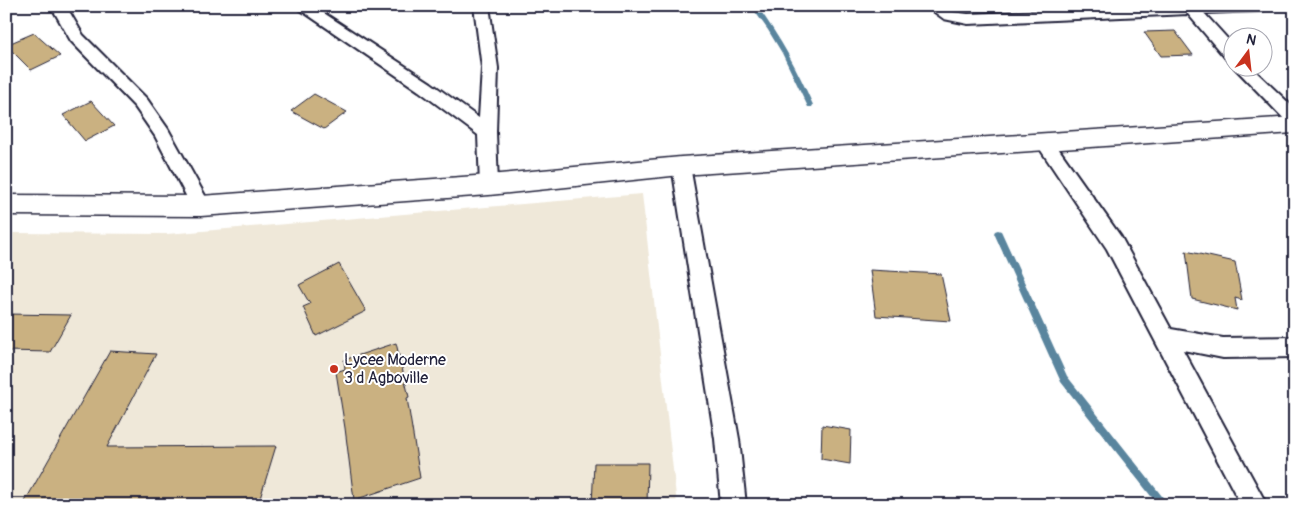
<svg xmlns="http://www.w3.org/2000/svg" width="1301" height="511" font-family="Pangolin,sans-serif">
<rect width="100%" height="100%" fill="#fff"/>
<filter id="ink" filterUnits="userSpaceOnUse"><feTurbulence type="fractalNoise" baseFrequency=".02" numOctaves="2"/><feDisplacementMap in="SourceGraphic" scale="10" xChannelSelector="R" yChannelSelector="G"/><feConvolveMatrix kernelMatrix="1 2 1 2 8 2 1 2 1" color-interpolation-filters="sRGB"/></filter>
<g filter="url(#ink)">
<polygon fill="#efe8d9" points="642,194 677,505 6,505 6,233 167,234"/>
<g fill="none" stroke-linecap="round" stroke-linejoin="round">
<g fill="#5a859e" fill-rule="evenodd">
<path d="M 751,6 L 757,6 C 780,37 798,70 813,105 L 812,107 L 808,107 L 782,53 L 768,30 Z"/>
<polygon points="998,230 1001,231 1002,233 1067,376 1169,505 1158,505 1061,382 994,233 995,231"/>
</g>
</g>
<g fill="#cab181" stroke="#22223b">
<polygon points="1175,31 1193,55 1161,56 1144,32"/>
<polygon points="34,33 60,56 31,70 6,45"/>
<polygon points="314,94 347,112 324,129 291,111"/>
<polygon points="91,101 114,126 85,141 63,115"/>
<polygon points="1186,251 1235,262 1242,300 1235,298 1237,310 1192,299"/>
<polygon points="339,264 366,311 316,336 303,307 310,304 299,285"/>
<polygon points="870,270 941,274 951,321 876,316"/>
<polygon points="6,314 71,315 50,352 6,351"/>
<polygon points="396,343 409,397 407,398 420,478 354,500 345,428 336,372 345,369 344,360"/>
<polygon points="110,351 156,354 107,447 276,446 258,505 23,505"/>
<polygon points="822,425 851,430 850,464 821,459"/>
<polygon points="594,463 648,463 647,505 592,505"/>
</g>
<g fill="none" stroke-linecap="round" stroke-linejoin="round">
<g stroke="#22223b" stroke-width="4">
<g id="street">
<polygon points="51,6 66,6 83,35 147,99 168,129 208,201 211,206 208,211 201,213 194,211 155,136 135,107 71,41"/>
<polygon points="295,6 313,6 431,83 479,118 482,68 474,6 489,6 498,68 496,132 498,185 496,190 489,192 482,190 480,185 478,135 419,91"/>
<polygon points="926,6 944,6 953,12 968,14 1152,6 1269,6 1267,9 1262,11 1204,13 1234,46 1234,62 1228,61 1188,14 968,24 944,19"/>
<polygon points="1235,68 1252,68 1295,109 1295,126 1289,124"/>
<polygon points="1045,137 1051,138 1121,237 1171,329 1223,338 1295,337 1295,357 1223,358 1183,350 1267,505 1241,505 1107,249 1036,143 1039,138"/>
<polygon points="681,159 687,161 690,166 739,439 746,505 721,505 715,439 672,166 675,161"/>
</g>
</g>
<g stroke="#22223b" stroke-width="3">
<polygon id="secondary" points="1295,117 1295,133 681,175 489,195 201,216 6,215 6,195 201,196 489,175 681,157"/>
</g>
<use href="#street" fill="#fff" fill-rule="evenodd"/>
<use href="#secondary" fill="#fff" fill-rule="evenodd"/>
</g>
</g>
<circle fill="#c8321e" stroke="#fff" stroke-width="2" cx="334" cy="369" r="5"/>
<g text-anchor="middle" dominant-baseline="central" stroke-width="4" stroke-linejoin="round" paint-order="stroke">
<g font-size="16" fill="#22223b" stroke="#fff" text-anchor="start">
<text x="344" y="360">Lycee Moderne<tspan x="344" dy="18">3 d Agboville</tspan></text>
</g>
</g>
<rect width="1301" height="511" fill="none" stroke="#fff" stroke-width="25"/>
<rect x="12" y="12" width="1276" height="486" fill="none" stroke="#22223b" stroke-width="2" filter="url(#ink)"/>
<g transform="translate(1248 52) rotate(15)"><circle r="24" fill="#ffffff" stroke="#a7a7b1"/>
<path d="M0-4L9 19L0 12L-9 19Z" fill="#c8321e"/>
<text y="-8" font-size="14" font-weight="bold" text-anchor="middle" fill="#22223b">N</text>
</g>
</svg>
